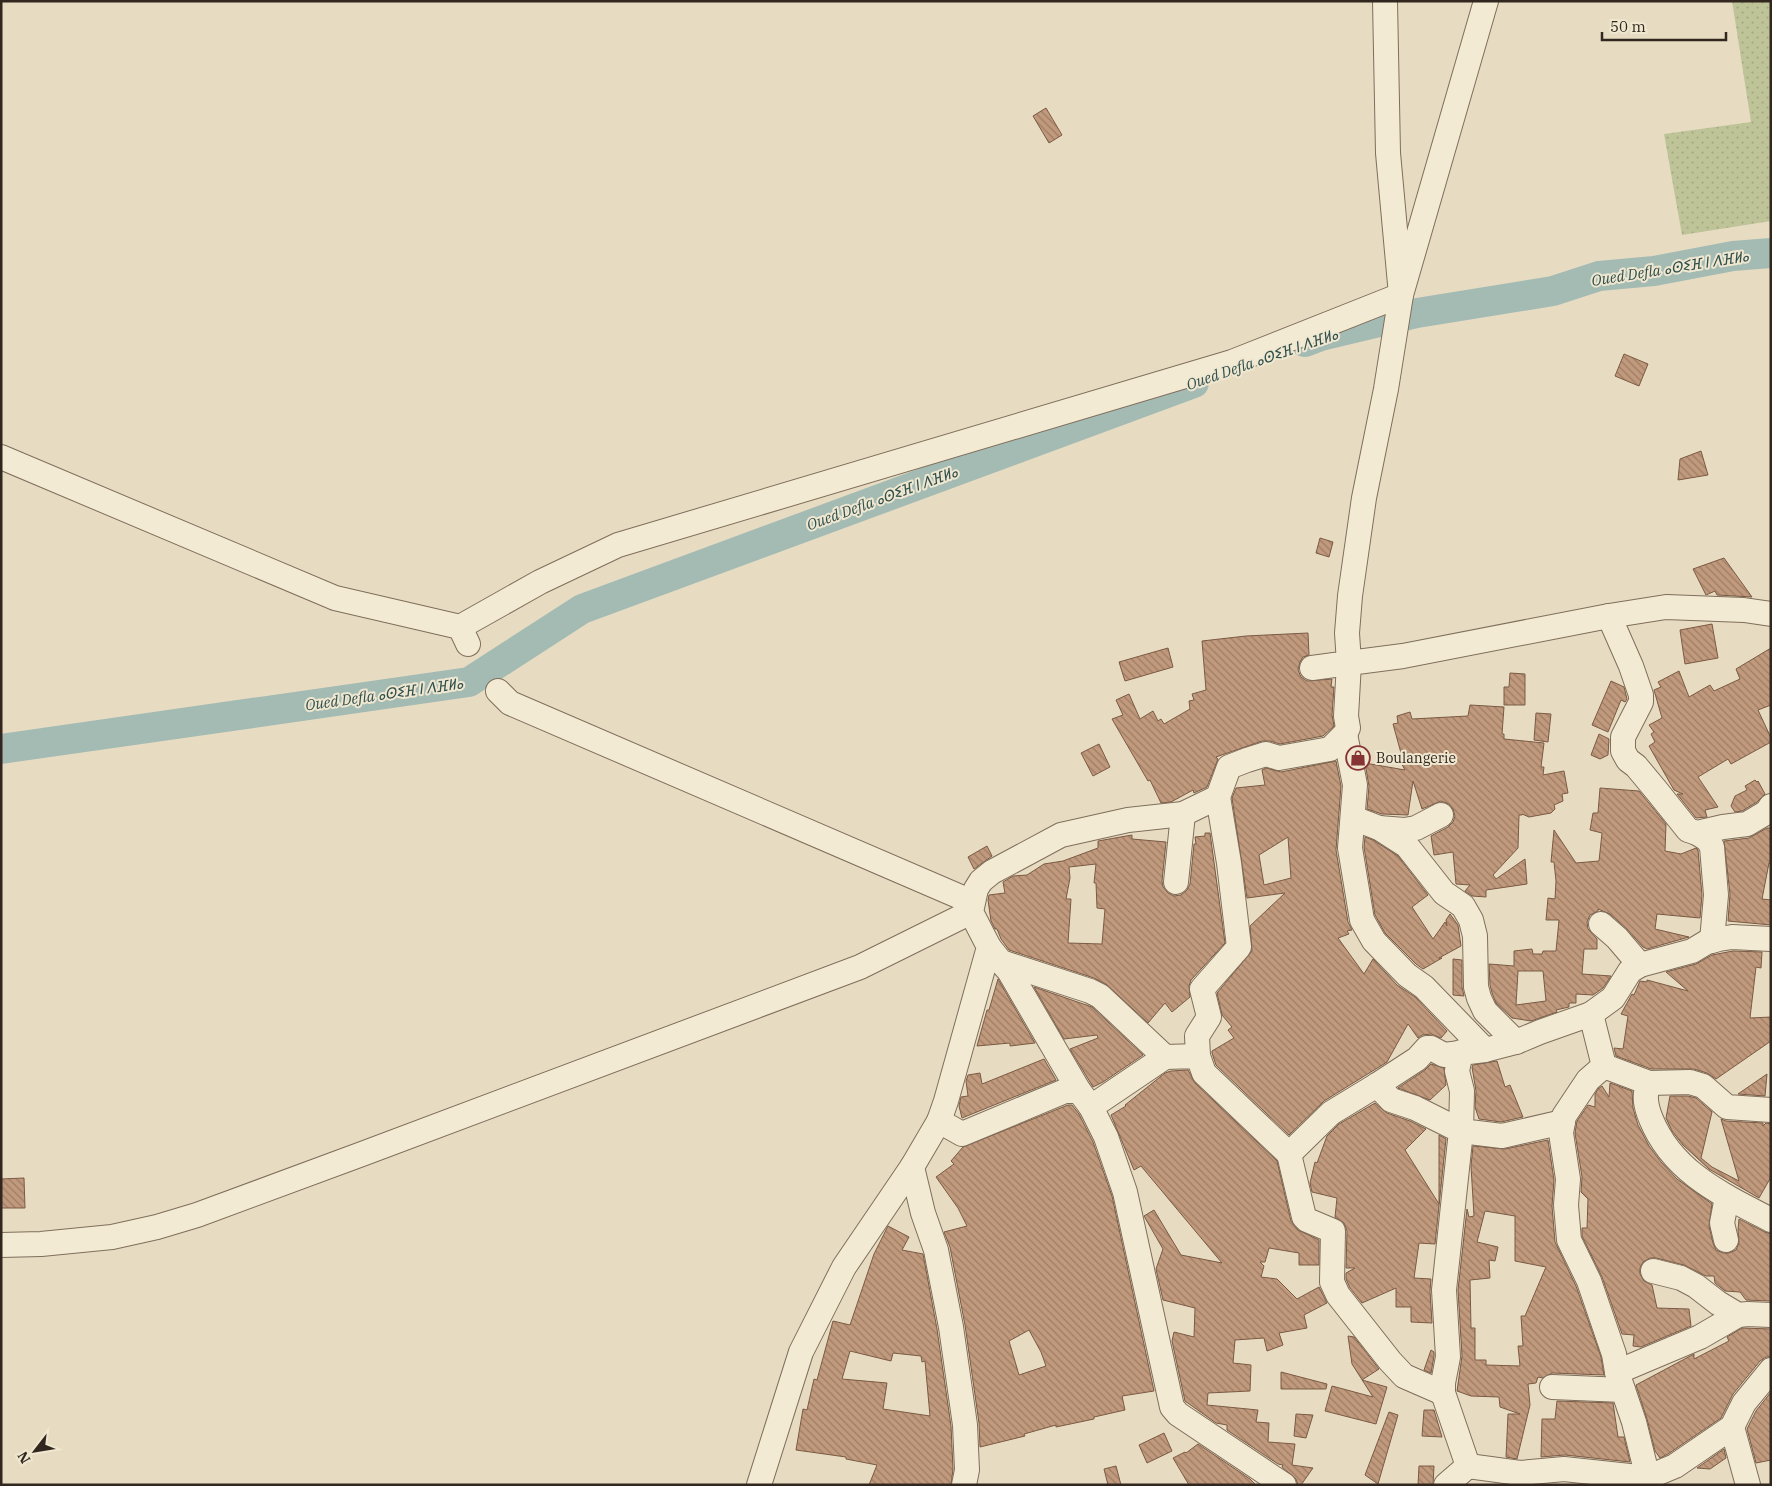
<svg xmlns="http://www.w3.org/2000/svg" width="1772" height="1486" font-family="'IBM Plex Serif','Noto Sans Tifinagh',serif">
<defs>
<pattern id="grass-dots" width="8" height="8" patternUnits="userSpaceOnUse" patternTransform="scale(1.25)"><rect width="8" height="8" fill="#bfc498"/><path d="M2 2h.1M6 6h.1" fill="none" stroke="#a5a883" stroke-width="1.8" stroke-linecap="round"/></pattern>
<pattern id="building-back-hatch" width="6" height="6" patternUnits="userSpaceOnUse" patternTransform="scale(1.25)"><rect width="6" height="6" fill="#c1997c"/><path d="M-1 5l2 2M0 0l6 6M5-1l2 2" fill="none" stroke="#9d7d65"/></pattern>
</defs>
<rect width="100%" height="100%" fill="#e7dcc2"/>
<polygon fill="url(#grass-dots)" points="1732,1 1771,1 1771,221 1682,235 1664,134 1751,122"/>
<g fill="none" stroke-linecap="round" stroke-linejoin="round">
<g stroke="#a4bbb4" stroke-width="30">
<polyline points="1305,342 1321,336 1417,313 1553,291 1599,276 1654,271 1733,256 1771,253"/>
<polyline points="1,749 469,682 582,609 1194,383"/>
</g>
</g>
<g fill="url(#building-back-hatch)" stroke="#7b5a44" fill-rule="evenodd">
<polygon points="1046,108 1062,135 1049,143 1033,116"/>
<polygon points="1624,354 1648,364 1639,386 1615,376"/>
<polygon points="1701,451 1708,475 1678,480 1680,459"/>
<polygon points="1320,538 1333,542 1329,557 1316,553"/>
<polygon points="1724,558 1752,597 1717,595 1715,591 1706,595 1693,569"/>
<polygon points="1712,624 1718,658 1685,664 1680,630"/>
<polygon points="1308,633 1309,655 1303,657 1300,662 1298,670 1301,677 1307,681 1332,679 1331,687 1334,687 1332,715 1334,726 1323,736 1280,744 1270,741 1262,741 1216,757 1218,759 1207,787 1194,793 1193,790 1171,802 1161,803 1150,780 1148,781 1112,719 1123,715 1116,700 1129,694 1140,719 1153,711 1158,721 1161,719 1164,724 1190,709 1189,701 1194,700 1192,694 1206,690 1202,641 1246,636"/>
<polygon points="1168,648 1173,667 1125,681 1119,662"/>
<polygon points="1771,648 1771,705 1758,710 1771,738 1771,742 1731,764 1728,759 1698,777 1718,807 1705,810 1707,817 1696,818 1677,794 1683,794 1674,790 1649,746 1655,742 1651,734 1654,732 1649,725 1662,718 1654,690 1661,687 1658,682 1679,671 1689,697 1710,685 1714,691 1740,679 1736,669"/>
<polygon points="1510,673 1525,674 1525,705 1504,705 1504,687 1509,687"/>
<polygon points="1611,681 1624,687 1627,699 1625,702 1621,700 1608,732 1592,725"/>
<polygon points="1470,705 1504,707 1502,734 1504,734 1504,739 1544,743 1541,767 1544,767 1543,775 1564,771 1568,793 1562,794 1563,801 1554,805 1555,809 1551,813 1529,817 1522,814 1522,815 1519,815 1518,848 1493,875 1496,879 1525,859 1527,884 1486,890 1486,897 1472,896 1465,891 1470,885 1456,884 1453,852 1434,855 1431,836 1448,827 1453,822 1455,816 1453,809 1449,804 1441,801 1422,809 1413,781 1408,815 1382,814 1367,809 1369,786 1365,763 1405,770 1397,755 1401,753 1393,724 1398,723 1397,716 1410,712 1412,719 1468,716"/>
<polygon points="1536,713 1551,714 1548,742 1534,740"/>
<polygon points="1599,734 1609,739 1608,755 1600,759 1591,755"/>
<polygon points="1099,744 1110,767 1093,776 1081,753"/>
<path d="M 1336,761 L 1341,786 L 1336,850 L 1348,922 L 1352,930 L 1347,931 L 1349,934 L 1338,938 L 1364,974 L 1373,959 L 1397,985 L 1415,997 L 1447,1031 L 1441,1038 L 1431,1034 L 1422,1035 L 1418,1038 L 1408,1024 L 1387,1062 L 1324,1101 L 1289,1135 L 1216,1065 L 1212,1053 L 1212,1051 L 1234,1038 L 1228,1030 L 1232,1027 L 1222,1015 L 1217,993 L 1252,951 L 1250,926 L 1285,893 L 1247,898 L 1232,798 L 1236,788 L 1265,785 L 1262,770 L 1266,768 L 1281,772 ZM 1288,837 L 1291,878 L 1264,885 L 1259,855 Z"/>
<polygon points="1755,780 1757,782 1758,781 1765,794 1757,802 1742,811 1735,812 1731,806 1735,796 1747,790 1745,786"/>
<path d="M 1600,788 L 1639,791 L 1666,824 L 1665,851 L 1681,854 L 1696,848 L 1698,850 L 1702,895 L 1700,918 L 1657,914 L 1655,929 L 1689,937 L 1647,949 L 1643,947 L 1627,929 L 1610,914 L 1598,909 L 1598,911 L 1590,915 L 1587,922 L 1588,929 L 1597,939 L 1597,949 L 1584,949 L 1582,974 L 1611,976 L 1603,988 L 1593,995 L 1576,994 L 1576,1003 L 1569,1003 L 1569,1007 L 1556,1010 L 1557,1012 L 1531,1021 L 1512,1018 L 1496,1003 L 1492,993 L 1490,985 L 1489,964 L 1514,966 L 1514,951 L 1532,949 L 1533,954 L 1542,954 L 1543,951 L 1556,951 L 1559,920 L 1546,920 L 1548,898 L 1555,899 L 1556,881 L 1554,862 L 1551,862 L 1554,830 L 1576,863 L 1599,861 L 1602,833 L 1590,830 L 1593,813 L 1598,813 ZM 1518,971 L 1543,971 L 1546,1001 L 1516,1005 Z"/>
<polygon points="1767,828 1771,828 1771,864 1769,863 1762,899 1771,900 1771,925 1728,921 1730,894 1724,841 1749,838"/>
<path d="M 1205,833 L 1210,833 L 1225,943 L 1191,980 L 1189,986 L 1190,997 L 1172,1012 L 1165,1003 L 1148,1023 L 1106,984 L 1094,978 L 1009,950 L 1001,939 L 997,929 L 995,929 L 991,921 L 988,900 L 989,895 L 1005,893 L 1003,882 L 1013,876 L 1027,875 L 1044,864 L 1063,861 L 1098,848 L 1098,841 L 1132,835 L 1132,839 L 1166,842 L 1162,881 L 1163,887 L 1168,893 L 1174,896 L 1181,895 L 1187,890 L 1190,884 L 1194,844 L 1196,844 L 1195,837 L 1205,836 ZM 1096,864 L 1094,883 L 1096,883 L 1097,908 L 1105,909 L 1102,944 L 1068,943 L 1071,899 L 1066,899 L 1070,878 L 1069,867 Z"/>
<polygon points="1365,837 1373,840 1398,856 1428,895 1412,907 1433,939 1445,922 1447,926 1446,920 1450,914 1458,925 1461,946 1439,958 1442,958 1423,969 1416,964 1385,933 1375,915 1364,847"/>
<polygon points="987,846 992,856 974,869 968,857"/>
<polygon points="1733,951 1762,952 1761,968 1756,967 1750,1018 1771,1017 1771,1041 1716,1079 1707,1073 1694,1069 1651,1069 1616,1056 1614,1048 1623,1049 1628,1016 1621,1014 1632,994 1634,995 1640,981 1647,982 1647,980 1688,991 1666,972 1696,964 1712,955"/>
<polygon points="1453,959 1462,960 1462,987 1464,996 1453,995"/>
<polygon points="998,979 1035,1043 1010,1046 1010,1043 977,1046 987,1010 989,1010"/>
<polygon points="1034,987 1092,1007 1143,1055 1103,1082 1093,1087 1070,1049 1098,1038 1097,1035 1064,1039"/>
<polygon points="1044,1059 1056,1080 962,1118 959,1106 961,1097 968,1096 966,1081 968,1075 980,1073 982,1084"/>
<polygon points="1497,1061 1505,1087 1510,1085 1523,1117 1501,1122 1479,1119 1475,1107 1476,1091 1472,1067 1473,1065"/>
<polygon points="1431,1064 1444,1068 1446,1085 1430,1100 1398,1088 1425,1070"/>
<polygon points="1188,1070 1195,1083 1277,1161 1291,1221 1298,1230 1319,1240 1319,1265 1299,1265 1299,1253 1269,1248 1265,1262 1260,1262 1264,1266 1261,1277 1277,1279 1297,1299 1319,1287 1327,1303 1304,1315 1307,1328 1279,1333 1283,1345 1267,1351 1264,1338 1235,1340 1233,1363 1251,1365 1250,1391 1208,1393 1207,1405 1258,1410 1256,1422 1269,1423 1268,1442 1295,1444 1292,1465 1313,1468 1301,1485 1298,1485 1296,1479 1282,1467 1283,1465 1278,1464 1227,1430 1227,1425 1216,1423 1185,1401 1172,1341 1174,1332 1194,1337 1195,1308 1163,1300 1156,1269 1163,1249 1144,1216 1154,1210 1181,1255 1222,1263 1141,1166 1134,1170 1111,1115 1126,1106 1125,1105 1165,1073 1171,1071"/>
<polygon points="1767,1074 1765,1096 1738,1094"/>
<polygon points="1610,1083 1632,1091 1633,1108 1638,1125 1649,1146 1661,1162 1677,1179 1712,1204 1709,1226 1713,1243 1716,1250 1723,1253 1729,1253 1736,1250 1739,1243 1738,1230 1739,1219 1765,1232 1771,1234 1771,1301 1746,1300 1740,1292 1725,1291 1715,1283 1714,1276 1706,1276 1684,1265 1656,1258 1650,1258 1643,1262 1640,1268 1640,1274 1644,1281 1652,1285 1657,1308 1689,1309 1691,1326 1641,1347 1633,1346 1634,1335 1622,1334 1602,1277 1582,1236 1582,1228 1587,1228 1588,1199 1581,1192 1582,1177 1575,1133 1577,1121 1588,1105 1595,1107 1595,1094 1598,1089 1602,1086 1609,1097"/>
<polygon points="1670,1096 1688,1096 1696,1098 1712,1112 1701,1158 1712,1167 1739,1181 1721,1119 1726,1121 1763,1123 1763,1126 1766,1123 1771,1124 1771,1177 1759,1198 1709,1169 1683,1145 1672,1131 1666,1118"/>
<polygon points="1375,1103 1387,1113 1410,1121 1426,1129 1405,1150 1439,1204 1439,1135 1446,1139 1435,1244 1419,1243 1414,1278 1431,1279 1430,1291 1432,1323 1411,1322 1411,1307 1396,1307 1396,1288 1362,1303 1350,1288 1346,1279 1346,1273 1355,1268 1346,1268 1347,1231 1344,1223 1335,1217 1337,1198 1312,1192 1310,1183 1315,1162 1317,1163 1327,1136 1339,1124"/>
<path d="M 1068,1105 L 1072,1105 L 1079,1114 L 1093,1142 L 1112,1196 L 1154,1391 L 1122,1396 L 1125,1410 L 1094,1417 L 1094,1419 L 1056,1427 L 1056,1425 L 1024,1434 L 1025,1436 L 980,1447 L 979,1423 L 965,1325 L 950,1247 L 944,1232 L 967,1226 L 958,1208 L 936,1177 L 954,1164 L 951,1161 L 963,1147 ZM 1029,1330 L 1041,1352 L 1046,1366 L 1019,1375 L 1009,1341 Z"/>
<path d="M 1548,1140 L 1554,1180 L 1552,1206 L 1555,1242 L 1576,1286 L 1601,1357 L 1604,1375 L 1552,1373 L 1543,1378 L 1538,1377 L 1536,1383 L 1528,1384 L 1530,1405 L 1517,1459 L 1506,1457 L 1508,1414 L 1520,1414 L 1500,1407 L 1499,1397 L 1471,1396 L 1457,1391 L 1462,1356 L 1458,1290 L 1467,1209 L 1469,1217 L 1474,1216 L 1471,1166 L 1473,1146 L 1505,1149 ZM 1485,1211 L 1515,1216 L 1515,1261 L 1546,1267 L 1525,1316 L 1521,1316 L 1523,1346 L 1518,1346 L 1520,1366 L 1486,1365 L 1486,1360 L 1475,1360 L 1475,1328 L 1471,1328 L 1470,1280 L 1490,1278 L 1489,1260 L 1495,1261 L 1498,1247 L 1477,1242 Z"/>
<polygon points="24,1178 25,1208 1,1208 1,1179"/>
<path d="M 888,1226 L 909,1237 L 902,1250 L 923,1254 L 937,1329 L 951,1426 L 953,1469 L 951,1485 L 869,1485 L 877,1465 L 846,1459 L 846,1457 L 796,1450 L 803,1409 L 807,1410 L 814,1379 L 817,1380 L 833,1321 L 850,1325 L 874,1254 ZM 850,1351 L 891,1361 L 893,1353 L 921,1356 L 922,1362 L 925,1361 L 930,1416 L 883,1409 L 887,1383 L 842,1379 Z"/>
<polygon points="1742,1328 1771,1329 1771,1357 1766,1357 1760,1361 1733,1394 1721,1418 1668,1454 1660,1458 1655,1451 1647,1419 1636,1385 1694,1354 1694,1359 1729,1341 1727,1337"/>
<polygon points="1348,1336 1354,1337 1379,1369 1362,1380 1387,1387 1376,1424 1325,1411 1332,1386 1373,1397 1352,1364"/>
<polygon points="1431,1350 1434,1352 1434,1356 1431,1373 1424,1370"/>
<polygon points="1281,1372 1327,1384 1326,1389 1281,1389"/>
<polygon points="1771,1392 1771,1460 1756,1463 1747,1429 1756,1411"/>
<polygon points="1557,1401 1613,1403 1618,1437 1624,1437 1630,1462 1565,1455 1541,1457 1542,1419 1555,1419"/>
<polygon points="1424,1410 1434,1410 1442,1437 1422,1436"/>
<polygon points="1389,1412 1398,1415 1378,1484 1365,1475"/>
<polygon points="1296,1414 1313,1415 1306,1438 1294,1436"/>
<polygon points="1164,1433 1172,1451 1147,1463 1139,1445"/>
<polygon points="1198,1444 1250,1479 1256,1485 1189,1485 1173,1458 1185,1452 1186,1453"/>
<polygon points="1724,1449 1726,1458 1710,1469 1697,1468"/>
<polygon points="1116,1466 1121,1485 1108,1485 1104,1469"/>
<polygon points="1419,1466 1434,1466 1433,1485 1418,1485"/>
</g>
<g fill="none" stroke-linecap="round" stroke-linejoin="round">
<g stroke="#7f6e5b" stroke-width="26">
<g id="minor">
<polyline points="1,457 335,598 460,627 468,644"/>
<polyline points="1609,616 1631,666 1641,695 1641,702 1623,737 1623,751 1628,760 1636,766 1656,790 1688,830 1697,833 1723,827 1747,824 1767,812 1771,806"/>
<polyline points="460,627 540,582 618,545 1232,362 1401,295 1486,1"/>
<polyline points="1312,668 1349,663 1347,633 1350,596 1364,498 1386,389 1401,295 1388,153 1385,1"/>
<polyline points="498,691 510,703 972,902"/>
<polyline points="1345,734 1355,785 1350,848 1362,920 1374,941 1407,975 1424,987 1485,1050"/>
<polyline points="1353,818 1379,828 1407,846 1444,893 1463,906 1471,920 1475,936 1476,987 1479,998 1485,1011 1516,1042"/>
<polyline points="1379,828 1404,830 1416,828 1441,815"/>
<polyline points="1697,833 1708,840 1712,847 1716,895 1712,941"/>
<polyline points="1176,882 1183,814"/>
<polyline points="1601,924 1617,938 1640,965"/>
<polyline points="989,947 1001,962 1090,991 1100,996 1165,1057 1198,1056 1204,1073 1289,1154 1331,1113 1377,1085 1417,1059 1427,1048 1431,1048 1444,1055 1485,1050 1516,1042 1540,1032 1591,1014 1613,998 1630,971 1640,965 1692,951 1707,942 1719,939 1732,937 1771,939"/>
<polyline points="1001,962 1009,971 1079,1091 1091,1107 1106,1137 1125,1192 1172,1407 1178,1414 1284,1485"/>
<path d="M 1591,1014 L 1604,1066 L 1649,1083 C 1643,1095 1646,1107 1651,1119 C 1673,1173 1723,1195 1771,1220"/>
<polyline points="1461,1052 1457,1071 1462,1091 1461,1131 1502,1136 1563,1122"/>
<polyline points="1198,1056 1197,1036 1209,1017 1202,989 1239,947 1229,863 1218,797"/>
<polyline points="1649,1083 1690,1082 1703,1086 1727,1107 1771,1110"/>
<polyline points="1377,1085 1391,1100 1415,1108 1461,1131 1444,1290 1448,1357 1443,1383 1443,1393 1468,1466 1520,1473 1564,1469 1648,1478 1634,1422 1617,1372 1614,1354 1589,1281 1569,1240 1566,1205 1568,1179 1561,1133 1564,1116 1588,1080 1604,1066"/>
<polyline points="1091,1107 1165,1057"/>
<polyline points="939,1121 962,1134 1065,1091 1079,1091"/>
<polyline points="1289,1154 1304,1217 1307,1220 1333,1231 1332,1282 1338,1295 1390,1361 1404,1376 1443,1393"/>
<polyline points="912,1167 923,1213 936,1250 951,1327 965,1425 967,1470 964,1485"/>
<polyline points="1726,1240 1722,1223 1727,1197"/>
<polyline points="1,1245 41,1244 112,1237 157,1227 197,1215 362,1154 860,967 971,912"/>
<polyline points="1653,1271 1681,1278 1696,1286 1718,1303 1738,1315"/>
<polyline points="1617,1372 1700,1337 1738,1315 1748,1314 1771,1315"/>
<polyline points="1552,1387 1623,1390"/>
<polyline points="1732,1427 1748,1485"/>
<polyline points="1634,1483 1675,1466 1732,1427 1744,1403 1771,1370"/>
<polyline points="759,1485 801,1352 844,1267 912,1167 939,1121 946,1101 989,947 971,912 976,889 981,881 992,872 1061,835 1128,820 1183,814 1218,797 1229,767 1247,760 1266,754 1279,758 1330,749 1345,734 1348,728 1346,716 1349,663 1403,656 1609,616 1666,607 1744,610 1771,614"/>
<polyline points="1446,1485 1468,1466"/>
</g>
</g>
<use href="#minor" stroke="#f3ead4" stroke-width="24"/>
</g>
<defs>
<g id="shop-ring" transform="scale(1.25)"><circle r="9.5" fill="#f0e7d0" stroke="#863334" stroke-width="1.5"/><path d="M-5-2.5h2.3a2.7 3.5 0 0 1 5.4 0H5L5.5 6h-11ZM-1.5-2.5h3a1.5 2.3 0 0 0-3 0Z" fill="#863334"/></g>
</defs>
<g fill-rule="evenodd">
<use href="#shop-ring" x="1358" y="758"/>
</g>
<g text-anchor="middle" dominant-baseline="central" stroke-width="4" stroke-linejoin="round" paint-order="stroke">
<g font-size="14" fill="#31271e" stroke="#f0e7d0" text-anchor="start">
<text x="1376" y="758">Boulangerie</text>
</g>
<g font-size="15" font-style="italic" fill="#2f4f4d" stroke="#f0e7d0">
<text transform="translate(1670 268) rotate(-9)">Oued Defla ⴰⵙⵉⴼ ⵏ ⴷⴼⵍⴰ</text>
<text transform="translate(1262 359) rotate(-19)">Oued Defla ⴰⵙⵉⴼ ⵏ ⴷⴼⵍⴰ</text>
<text transform="translate(882 498) rotate(-20)">Oued Defla ⴰⵙⵉⴼ ⵏ ⴷⴼⵍⴰ</text>
<text transform="translate(384 694) rotate(-8)">Oued Defla ⴰⵙⵉⴼ ⵏ ⴷⴼⵍⴰ</text>
</g>
</g>
<rect width="1772" height="1486" fill="none" stroke="#31271e" stroke-width="5"/>
<g transform="translate(35 1451) rotate(239)" stroke="#f0e7d0" stroke-width="4" paint-order="stroke">
<path d="M0-4L9 19L0 12L-9 19Z" fill="#31271e"/>
<text y="-8" font-size="14" font-weight="bold" text-anchor="middle" fill="#31271e">N</text>
</g>
<path d="M1602 32v8h124v-8" fill="none" stroke="#31271e" stroke-width="2.5"/>
<text x="1610" y="32" font-size="15" fill="#31271e" stroke="#f0e7d0" stroke-width="4" paint-order="stroke">50 m</text>
</svg>
